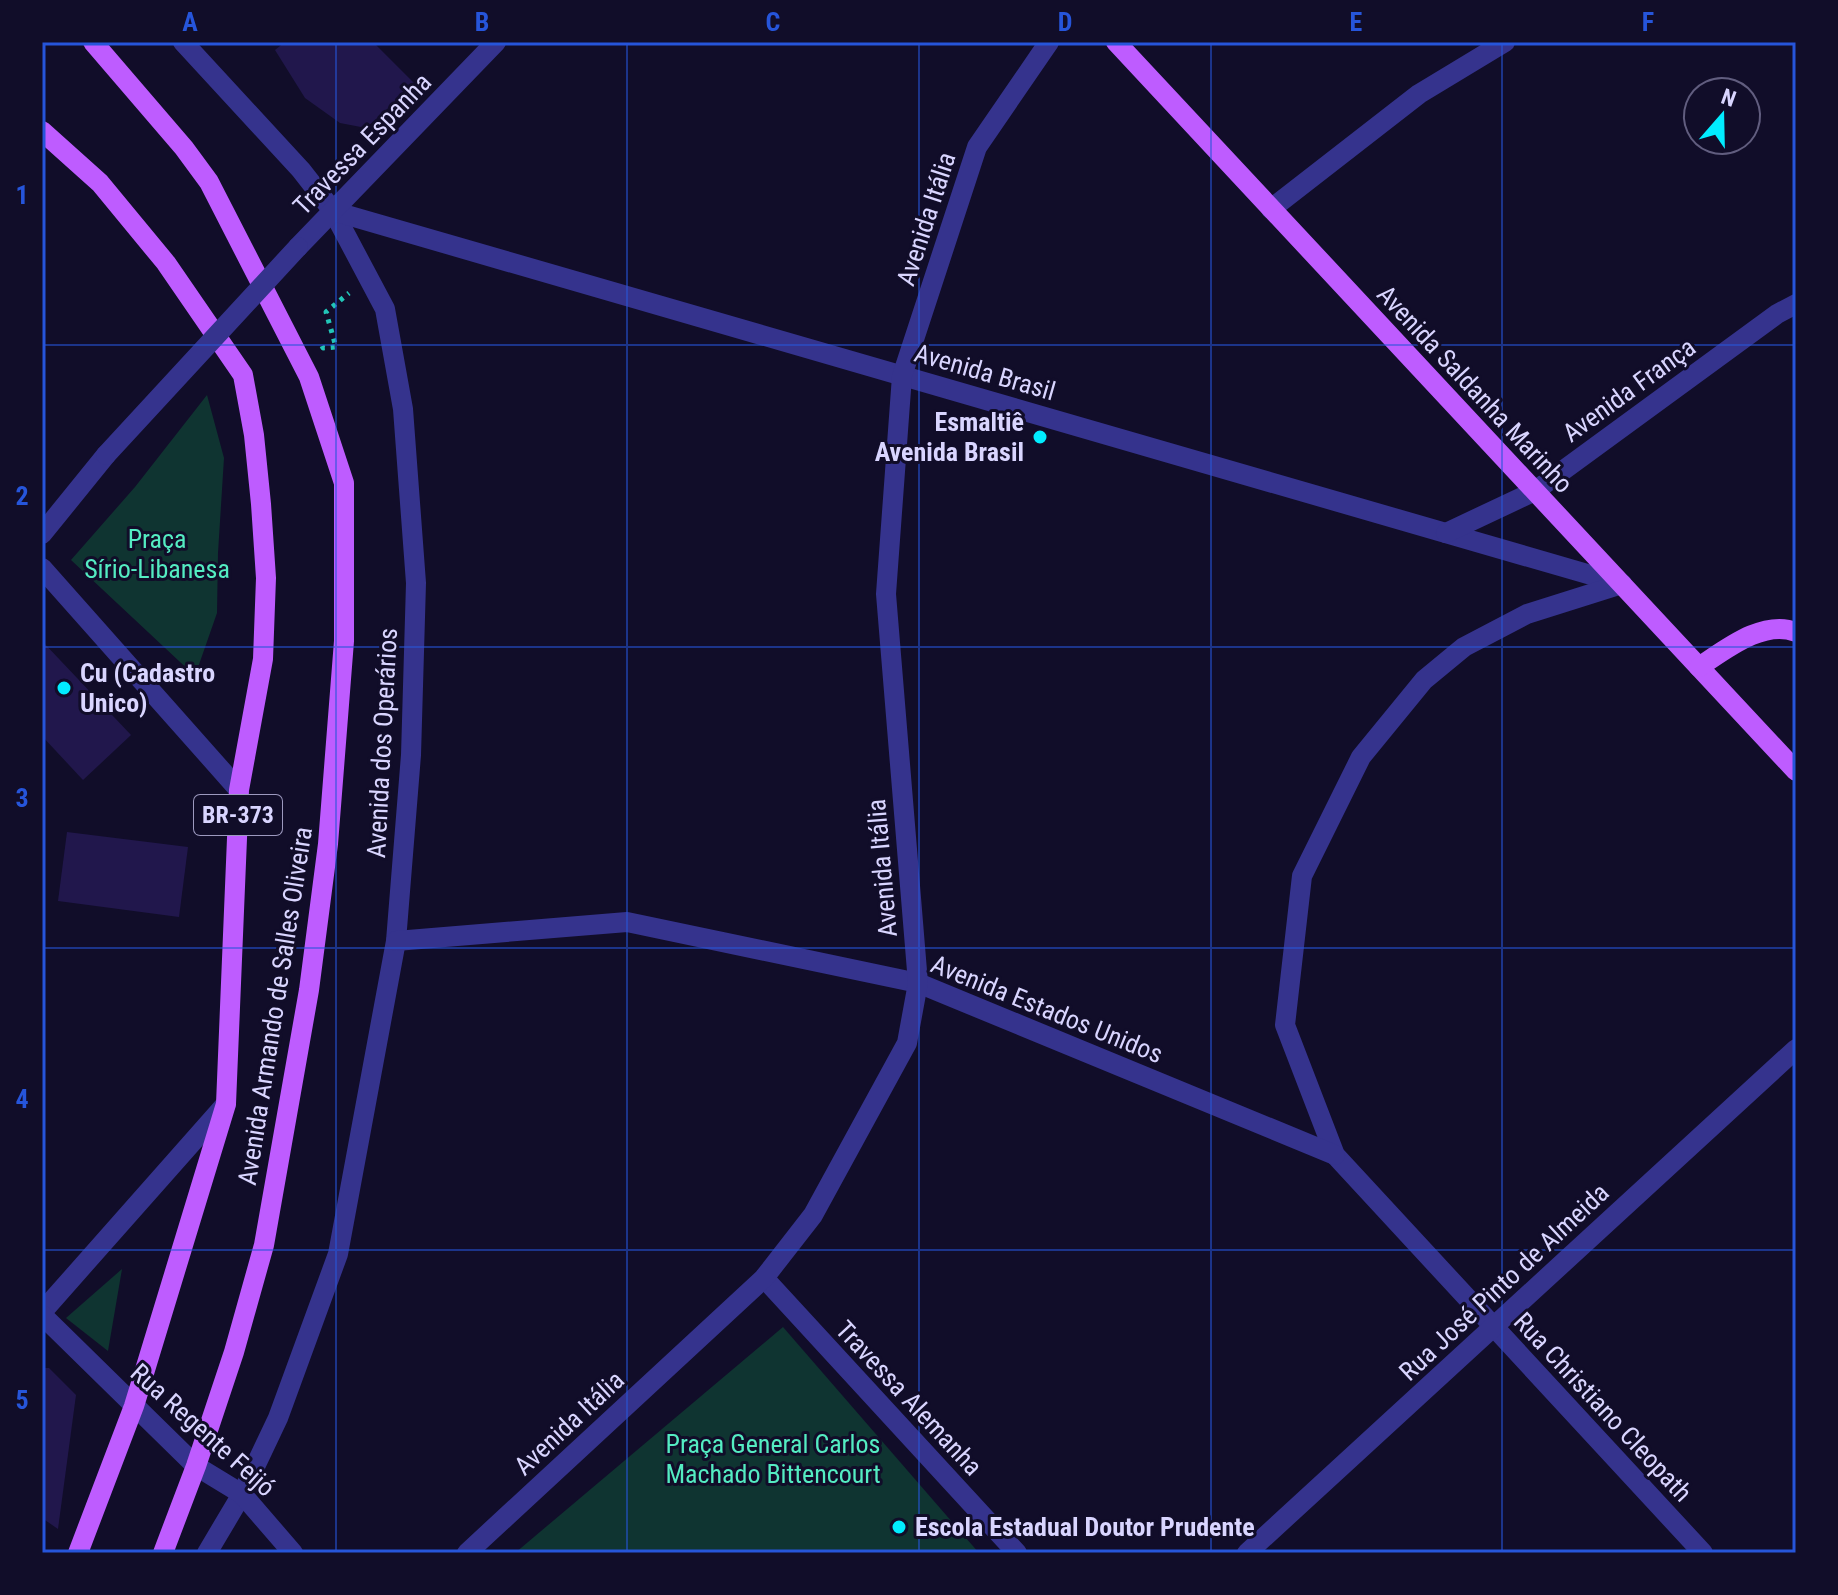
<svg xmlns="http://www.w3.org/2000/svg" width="1838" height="1595" font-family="'Roboto Condensed',sans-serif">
<rect width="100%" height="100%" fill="#110d29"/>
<g fill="#0f3431">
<polygon points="207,395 224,458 218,553 217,613 195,676 71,560 135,487"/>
<polygon points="122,1269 108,1351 66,1318"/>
<polygon points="783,1327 979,1553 515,1553"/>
</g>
<g fill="#21174c">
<polygon points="285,42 373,42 415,84 366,128 340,123 305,98 275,50"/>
<polygon points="42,641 131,735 83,780 42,736"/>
<polygon points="67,832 188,847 179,917 58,901"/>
<polygon points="42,1368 49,1368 76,1395 58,1529 42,1518"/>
</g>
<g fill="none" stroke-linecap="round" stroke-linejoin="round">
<polyline stroke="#22c6b8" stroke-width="5" stroke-dasharray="4 6" stroke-linecap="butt" points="322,346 323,348 336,347 326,312 349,293"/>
<g stroke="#35338d" stroke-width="20">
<polyline points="183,42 301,170 333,211 385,309 403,409 416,583 411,755 396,941 338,1254 278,1418 242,1494 207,1553"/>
<polyline points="1271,209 1419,94 1505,42"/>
<polyline points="333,211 1622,584"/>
<polyline points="298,247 496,42"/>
<polyline points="1446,533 1535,491 1777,314 1796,304"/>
<polyline points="42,534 106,455"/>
<polyline points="42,568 239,790"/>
<polyline points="1622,584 1527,614 1464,647 1424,680 1361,757 1302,876 1285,1025 1335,1155 1703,1553"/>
<polyline points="396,941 627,922 918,983 1335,1155"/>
<polyline points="764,1278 1017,1553"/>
<polyline points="42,1312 226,1104"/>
<polyline points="42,1315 196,1466 242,1494 293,1553"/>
<polyline points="467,1553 764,1278 813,1215 907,1043 918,983 886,594 902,376 977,147 1049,42"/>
<polyline points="1247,1553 1796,1049"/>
</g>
<g stroke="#be5cff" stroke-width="20">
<polyline points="93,42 184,148 209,182 309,377 344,483 344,641 328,844 309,990 264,1245 234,1352 196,1466 163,1553"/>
<polyline points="1116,42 1796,771"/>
<polyline points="42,131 100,183 166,263 243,375 254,435 261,504 266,578 263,659 239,790 226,1104 134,1406 78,1553"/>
<path d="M 1699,667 C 1725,650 1763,619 1796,632"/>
</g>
<polyline stroke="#35338d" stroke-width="20" points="106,455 298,247"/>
</g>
<path fill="none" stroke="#2655da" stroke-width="2" stroke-opacity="0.55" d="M 336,42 L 336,1553M 627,42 L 627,1553M 919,42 L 919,1553M 1211,42 L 1211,1553M 1502,42 L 1502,1553M 42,345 L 1796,345M 42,647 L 1796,647M 42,948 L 1796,948M 42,1250 L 1796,1250"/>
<g fill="#01ecff" stroke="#110d29" stroke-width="3">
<circle cx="1040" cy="437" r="8"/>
<circle cx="64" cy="688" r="8"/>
<circle cx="899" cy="1527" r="8"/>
</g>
<g text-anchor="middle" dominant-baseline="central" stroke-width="6" stroke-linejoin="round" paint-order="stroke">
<rect fill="#110d29" stroke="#9d99bf" stroke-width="2" x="194" y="795" width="88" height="40" rx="6"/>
<g font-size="24" font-weight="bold" fill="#d9d5ff">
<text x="238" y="815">BR-373</text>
</g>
<g font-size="26" fill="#d9d5ff" stroke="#110d29">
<text transform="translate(362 144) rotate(-46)">Travessa Espanha</text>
<text transform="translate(926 219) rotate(-72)">Avenida Itália</text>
<text transform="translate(985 372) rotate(16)">Avenida Brasil</text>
<text transform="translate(1475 389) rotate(47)">Avenida Saldanha Marinho</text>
<text transform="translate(1629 390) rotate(-36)">Avenida França</text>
<text transform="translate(382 743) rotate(-87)">Avenida dos Operários</text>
<text transform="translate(882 868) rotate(-95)">Avenida Itália</text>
<text transform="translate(275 1006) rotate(-81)">Avenida Armando de Salles Oliveira</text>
<text transform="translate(1047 1009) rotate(22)">Avenida Estados Unidos</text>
<text transform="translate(1504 1282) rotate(-43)">Rua José Pinto de Almeida</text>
<text transform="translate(909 1398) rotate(47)">Travessa Alemanha</text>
<text transform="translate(1603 1407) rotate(47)">Rua Christiano Cleopath</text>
<text transform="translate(569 1423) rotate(-43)">Avenida Itália</text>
<text transform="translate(203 1430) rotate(42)">Rua Regente Feijó</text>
</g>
<g font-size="26" font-weight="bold" fill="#d9d5ff" stroke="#110d29" text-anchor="start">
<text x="1024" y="422" text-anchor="end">Esmaltiê<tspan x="1024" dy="30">Avenida Brasil</tspan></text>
<text x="80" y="673">Cu (Cadastro<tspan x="80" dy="30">Unico)</tspan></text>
<text x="915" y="1527">Escola Estadual Doutor Prudente</text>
</g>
<g font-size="26" fill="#54ecc2" stroke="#110d29">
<text x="157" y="539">Praça<tspan x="157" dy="30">Sírio-Libanesa</tspan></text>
<text x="773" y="1444">Praça General Carlos<tspan x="773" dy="30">Machado Bittencourt</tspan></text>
</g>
</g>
<rect width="1838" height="1595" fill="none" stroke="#110d29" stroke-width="88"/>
<g transform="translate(1722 116) rotate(20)"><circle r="38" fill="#110d29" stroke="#615d7f" stroke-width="2"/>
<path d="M0-6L14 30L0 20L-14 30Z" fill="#01ecff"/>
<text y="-12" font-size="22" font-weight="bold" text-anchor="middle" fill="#d9d5ff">N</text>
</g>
<rect x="44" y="44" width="1750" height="1507" fill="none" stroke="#2655da" stroke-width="3"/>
<g font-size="26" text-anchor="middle" font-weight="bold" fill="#2655da">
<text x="190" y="31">A</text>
<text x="482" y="31">B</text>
<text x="773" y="31">C</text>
<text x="1065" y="31">D</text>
<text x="1356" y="31">E</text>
<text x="1648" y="31">F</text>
<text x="22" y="204">1</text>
<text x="22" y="505">2</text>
<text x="22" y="807">3</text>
<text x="22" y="1108">4</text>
<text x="22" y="1409">5</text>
</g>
</svg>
